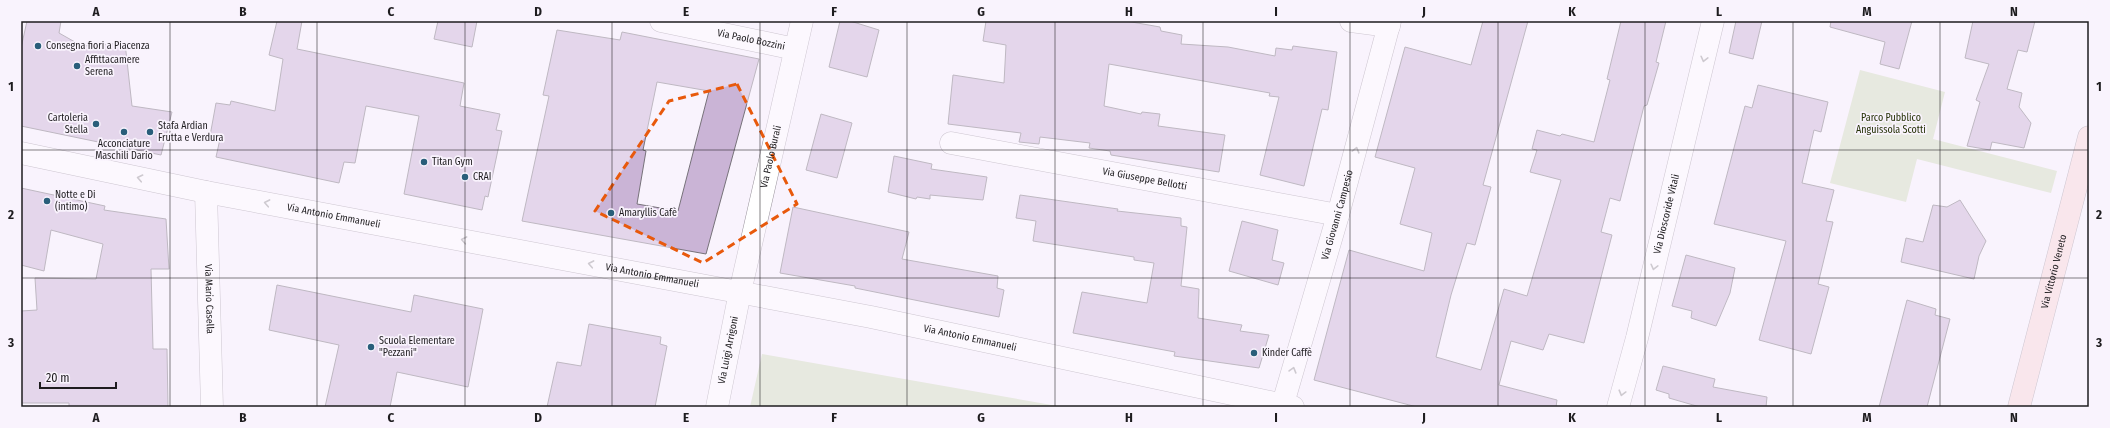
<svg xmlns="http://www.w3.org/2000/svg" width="2110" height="428" font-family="'Fira Sans Condensed',sans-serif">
<rect width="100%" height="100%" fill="#f9f3fd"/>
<g fill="#d0ddbc">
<polygon points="1860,70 1945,92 1933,139 2057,171 2051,193 1917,159 1906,202 1830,183"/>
<polygon points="762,354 1063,407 750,407"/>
</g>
<g fill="#cab4d6" stroke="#77727a" fill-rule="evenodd">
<polygon points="27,21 61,21 59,33 82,46 125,43 132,106 172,112 161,155 21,126 21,48"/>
<polygon points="277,21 302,21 297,49 464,83 460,106 500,114 496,130 502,131 488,197 485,196 482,210 404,194 419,116 366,106 355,163 344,162 339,183 216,157 220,139 210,136 216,103 230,105 231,101 275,111 283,59 269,55"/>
<polygon points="438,21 477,21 472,47 434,39"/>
<polygon points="840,21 850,21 879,30 867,77 829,67"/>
<polygon points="986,21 1126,21 1160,27 1161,31 1182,35 1181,44 1228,47 1275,56 1276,48 1292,50 1293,46 1337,52 1328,110 1322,109 1304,186 1260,175 1279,97 1269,96 1270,93 1109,64 1104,106 1141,114 1142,112 1160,114 1158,126 1225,135 1219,172 1111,155 1110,151 1089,148 1090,143 1040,137 1039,144 1019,142 1021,133 948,124 953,75 1004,83 1006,45 983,41"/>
<polygon points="1483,21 1528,21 1483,185 1491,187 1475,245 1467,243 1451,295 1436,357 1481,370 1504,289 1527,296 1561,180 1530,172 1537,150 1532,149 1537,130 1560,136 1562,134 1594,142 1610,80 1607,79 1621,21 1666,21 1656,62 1659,63 1647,105 1644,106 1620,201 1610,198 1601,232 1612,235 1584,343 1549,334 1543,350 1511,341 1499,385 1557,400 1556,407 1417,407 1314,380 1349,250 1424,271 1432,233 1400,224 1415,168 1375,157 1405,47 1471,65"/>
<polygon points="1736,21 1762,21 1753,59 1729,53"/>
<polygon points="1831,21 1912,21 1899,69 1880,64 1885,42 1830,27"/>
<polygon points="1973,21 2035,21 2027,52 2018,50 2007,89 2022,93 2019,107 2031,123 2024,148 1992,142 1990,150 1967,146 1980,102 1976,100 1989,64 1965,58"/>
<path d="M 557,30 L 620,40 L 622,32 L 759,59 L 706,254 L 522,221 L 549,96 L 543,95 ZM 657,82 L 709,91 L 678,211 L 637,204 L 646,151 L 643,150 Z"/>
<polygon points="1758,85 1828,102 1821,132 1814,130 1802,183 1834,190 1826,221 1833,222 1818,284 1829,287 1811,354 1759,340 1786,241 1714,224 1745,106 1752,108"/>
<polygon points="821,114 852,123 837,178 806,170"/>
<polygon points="894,156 932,164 931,169 987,177 983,200 930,195 930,199 917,197 916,199 888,192"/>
<polygon points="21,188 105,206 104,210 166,219 169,269 151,269 153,349 167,349 168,407 69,407 69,403 21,403 21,311 37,310 35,278 96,279 103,244 51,230 44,271 21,265"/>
<polygon points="1020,195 1118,209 1117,211 1181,218 1181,226 1187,227 1181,286 1199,289 1198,318 1242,325 1240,331 1269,335 1259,368 1174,356 1175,352 1073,333 1082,292 1147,303 1154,263 1134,260 1134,257 1033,241 1036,221 1016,218"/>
<polygon points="1960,200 1986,241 1979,256 1974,279 1901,262 1906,238 1923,242 1933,205 1947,207"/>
<polygon points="793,207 909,232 902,259 998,276 997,288 1004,290 999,317 855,288 855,286 780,273"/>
<polygon points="1242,221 1278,230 1272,260 1284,263 1278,285 1229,271"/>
<polygon points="1686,255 1735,268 1730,293 1716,326 1691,318 1692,311 1672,306"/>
<polygon points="277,285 411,312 414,295 483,309 468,387 397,372 390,407 325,407 339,345 269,330"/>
<polygon points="1907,300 1936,309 1935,315 1950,319 1927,407 1879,407"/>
<polygon points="589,324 661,337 660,344 667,346 655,407 547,407 557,362 581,366"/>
<polygon points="1663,366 1715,379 1713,387 1767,397 1766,407 1700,407 1669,398 1669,394 1656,390"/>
</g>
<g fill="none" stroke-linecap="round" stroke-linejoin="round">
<g stroke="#98929b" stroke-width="23">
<g id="street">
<path id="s1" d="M 661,21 L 795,49"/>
<polyline points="1351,21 1389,26"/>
<path id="s2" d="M 951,143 L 1338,215"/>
<path id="s3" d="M 21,153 L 206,192 L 871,317 L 1293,407"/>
<path id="s4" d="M 206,192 L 212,407"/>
<path id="s5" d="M 717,407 L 740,292 L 802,21"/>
<path id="s6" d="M 1282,407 L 1338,215 L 1390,21"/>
<path id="s7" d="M 1618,407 L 1637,338 L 1713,21"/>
</g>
</g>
<g stroke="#98929b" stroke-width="23">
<g id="secondary">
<path id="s8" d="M 2019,407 L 2089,137"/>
</g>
</g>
<use href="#street" stroke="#fff" stroke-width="22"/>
<use href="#secondary" stroke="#f8d8d8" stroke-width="22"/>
</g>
<defs><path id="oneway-chevron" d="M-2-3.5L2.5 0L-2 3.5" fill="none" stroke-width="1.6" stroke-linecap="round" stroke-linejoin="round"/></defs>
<g stroke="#9a999a">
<use href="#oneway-chevron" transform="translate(1704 59) rotate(104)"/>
<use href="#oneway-chevron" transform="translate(1356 150) rotate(-75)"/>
<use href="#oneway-chevron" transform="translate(140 178) rotate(-168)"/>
<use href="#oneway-chevron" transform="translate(267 203) rotate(-169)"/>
<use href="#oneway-chevron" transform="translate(464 240) rotate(-169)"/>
<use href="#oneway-chevron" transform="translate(591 264) rotate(-169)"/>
<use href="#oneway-chevron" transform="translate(1654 267) rotate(104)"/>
<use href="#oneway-chevron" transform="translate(1293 370) rotate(-74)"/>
<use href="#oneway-chevron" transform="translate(1622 393) rotate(105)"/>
</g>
<path d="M0 0H2110V428H0ZM 737,84 L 797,204 L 703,263 L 595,211 L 669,101 Z" fill="#f9f3fd" fill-opacity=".55" fill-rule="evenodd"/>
<path fill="none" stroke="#e8590c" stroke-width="3" stroke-dasharray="8 5" stroke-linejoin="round" d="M 737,84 L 797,204 L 703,263 L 595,211 L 669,101 Z"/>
<path fill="none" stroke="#1e1c1f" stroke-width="1" stroke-opacity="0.55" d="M 170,21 L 170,407M 317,21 L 317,407M 465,21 L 465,407M 612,21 L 612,407M 760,21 L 760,407M 907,21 L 907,407M 1055,21 L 1055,407M 1203,21 L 1203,407M 1350,21 L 1350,407M 1498,21 L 1498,407M 1645,21 L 1645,407M 1793,21 L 1793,407M 1940,21 L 1940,407M 21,150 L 2089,150M 21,278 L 2089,278"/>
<g fill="#295e7a" stroke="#f9f3fd" stroke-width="1.5">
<circle cx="38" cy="46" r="4"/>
<circle cx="77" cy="66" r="4"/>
<circle cx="96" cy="124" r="4"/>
<circle cx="124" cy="132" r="4"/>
<circle cx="150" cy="132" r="4"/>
<circle cx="424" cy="162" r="4"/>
<circle cx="465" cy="177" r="4"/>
<circle cx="47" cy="201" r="4"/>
<circle cx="611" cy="213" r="4"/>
<circle cx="371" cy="347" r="4"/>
<circle cx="1254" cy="353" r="4"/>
</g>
<g text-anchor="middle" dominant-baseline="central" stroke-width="3.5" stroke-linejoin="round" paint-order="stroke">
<g font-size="10" fill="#1e1c1f" stroke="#f9f3fd">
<text stroke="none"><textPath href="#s1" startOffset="92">Via Paolo Bozzini</textPath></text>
<text stroke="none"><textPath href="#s5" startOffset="256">Via Paolo Burali</textPath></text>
<text stroke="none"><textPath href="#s2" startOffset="197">Via Giuseppe Bellotti</textPath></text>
<text stroke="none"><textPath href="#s6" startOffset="200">Via Giovanni Campesio</textPath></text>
<text stroke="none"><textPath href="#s7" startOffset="199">Via Dioscoride Vitali</textPath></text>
<text stroke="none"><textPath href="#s3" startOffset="319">Via Antonio Emmanueli</textPath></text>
<text stroke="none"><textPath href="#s8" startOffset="140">Via Vittorio Veneto</textPath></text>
<text stroke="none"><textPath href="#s3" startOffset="643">Via Antonio Emmanueli</textPath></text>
<text stroke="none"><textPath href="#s4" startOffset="107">Via Mario Casella</textPath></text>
<text stroke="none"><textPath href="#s3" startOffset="967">Via Antonio Emmanueli</textPath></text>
<text stroke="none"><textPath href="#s5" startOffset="58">Via Luigi Arrigoni</textPath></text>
</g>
<g font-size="10" fill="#1e1c1f" stroke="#f9f3fd" text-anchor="start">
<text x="46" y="46">Consegna fiori a Piacenza</text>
<text x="85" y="60">Affittacamere<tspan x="85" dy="12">Serena</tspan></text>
<text x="88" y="118" text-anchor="end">Cartoleria<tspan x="88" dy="12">Stella</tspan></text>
<text x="158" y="126">Stafa Ardian<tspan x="158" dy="12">Frutta e Verdura</tspan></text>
<text x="124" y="144" text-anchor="middle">Acconciature<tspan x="124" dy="12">Maschili Dario</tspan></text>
<text x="432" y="162">Titan Gym</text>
<text x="473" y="177">CRAI</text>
<text x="55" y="195">Notte e Di<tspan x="55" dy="12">(intimo)</tspan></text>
<text x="619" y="213">Amaryllis Cafè</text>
<text x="379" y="341">Scuola Elementare<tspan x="379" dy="12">"Pezzani"</tspan></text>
<text x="1262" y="353">Kinder Caffè</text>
</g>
<g font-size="10" fill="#263307" stroke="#f9f3fd">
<text x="1891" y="118">Parco Pubblico<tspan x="1891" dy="12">Anguissola Scotti</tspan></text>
</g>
</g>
<rect width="2110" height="428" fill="none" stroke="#f9f3fd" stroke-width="44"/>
<path d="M40 382v6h76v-6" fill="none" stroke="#1e1c1f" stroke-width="2"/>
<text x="46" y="382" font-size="12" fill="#1e1c1f" stroke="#f9f3fd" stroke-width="3" paint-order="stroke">20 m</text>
<rect x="22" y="22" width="2066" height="384" fill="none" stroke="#1e1c1f" stroke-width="1.5"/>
<g font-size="13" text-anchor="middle" font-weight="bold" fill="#1e1c1f">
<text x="96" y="16">A</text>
<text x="243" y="16">B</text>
<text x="391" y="16">C</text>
<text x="538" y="16">D</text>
<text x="686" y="16">E</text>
<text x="834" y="16">F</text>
<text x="981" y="16">G</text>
<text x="1129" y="16">H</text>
<text x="1276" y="16">I</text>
<text x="1424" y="16">J</text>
<text x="1572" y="16">K</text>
<text x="1719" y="16">L</text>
<text x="1867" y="16">M</text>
<text x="2014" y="16">N</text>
<text x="11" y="91">1</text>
<text x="2099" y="91">1</text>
<text x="11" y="219">2</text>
<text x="2099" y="219">2</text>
<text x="11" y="347">3</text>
<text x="2099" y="347">3</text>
<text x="96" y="422">A</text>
<text x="243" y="422">B</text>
<text x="391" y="422">C</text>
<text x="538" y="422">D</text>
<text x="686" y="422">E</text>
<text x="834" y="422">F</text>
<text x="981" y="422">G</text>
<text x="1129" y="422">H</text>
<text x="1276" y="422">I</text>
<text x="1424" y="422">J</text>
<text x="1572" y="422">K</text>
<text x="1719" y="422">L</text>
<text x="1867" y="422">M</text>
<text x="2014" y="422">N</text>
</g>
</svg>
